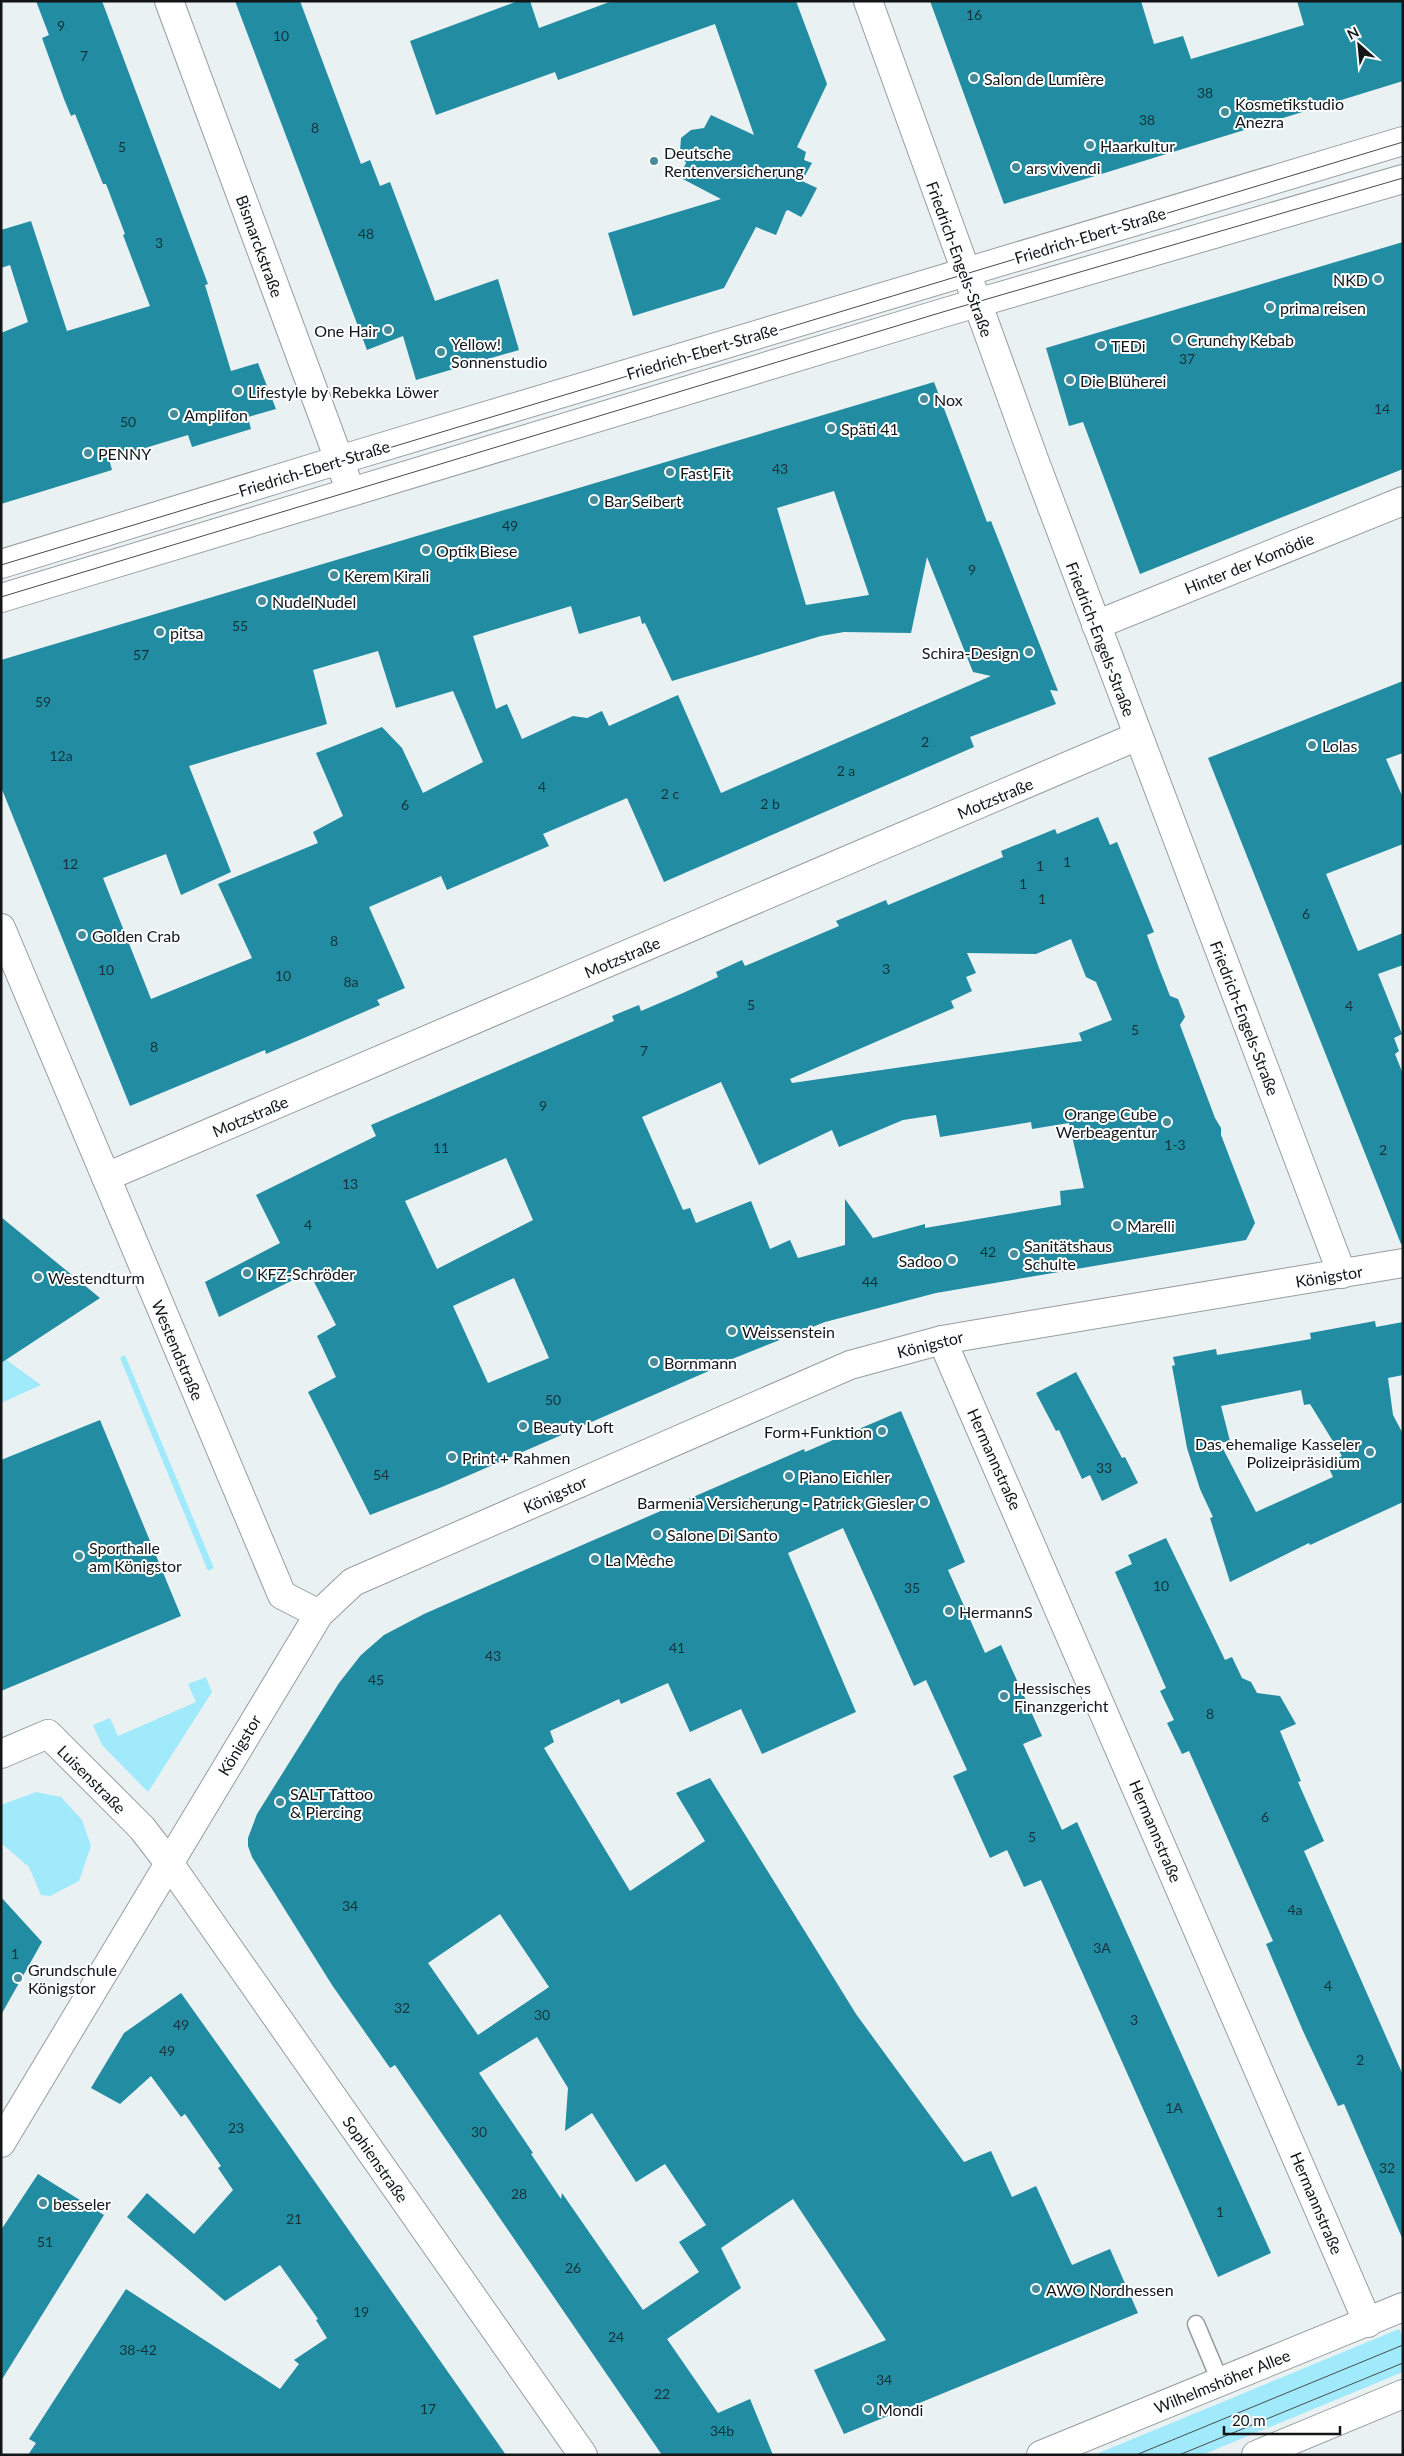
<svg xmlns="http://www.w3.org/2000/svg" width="1404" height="2456" font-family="Lato,sans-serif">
<rect width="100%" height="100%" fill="#eaf1f3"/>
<g fill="#a1eafc">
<polygon points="125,1355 214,1568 208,1571 120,1358"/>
<polygon points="1,1356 41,1385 1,1403"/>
<polygon points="206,1677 212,1692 148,1792 102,1745 93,1725 110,1718 118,1736 196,1702 188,1684"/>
<polygon points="36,1792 61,1797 82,1820 91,1846 79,1881 50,1896 41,1895 29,1867 1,1843 1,1805"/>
<polygon points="1399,2329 1403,2337 1403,2372 1202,2455 1094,2455"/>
</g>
<g fill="#218ca2" fill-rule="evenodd">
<polygon points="36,1 102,1 208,284 205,285 231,371 258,363 276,409 248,417 251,429 192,447 188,435 109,459 112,470 1,504 1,333 28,322 10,265 1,268 1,230 31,221 67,331 150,306 123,235 125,234 106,184 103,184 75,114 71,116 64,99 42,38 49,35"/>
<polygon points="235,1 300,1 361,164 370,160 380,186 390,182 435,301 498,279 519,350 416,380 403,336 367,350"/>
<polygon points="518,1 530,1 539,28 612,1 796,1 827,84 797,147 806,152 804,160 812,163 802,181 817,188 804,213 801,217 788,210 786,211 776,235 756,227 724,288 633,316 608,233 721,199 679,177 686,163 680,151 681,138 691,130 704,128 711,115 754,135 715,24 558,80 555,72 436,115 410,41"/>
<polygon points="930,1 1141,1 1154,44 1183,36 1191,59 1304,25 1297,1 1403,1 1403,81 1004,204"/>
<polygon points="1403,242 1403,469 1140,574 1083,422 1069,426 1046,348"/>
<path d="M 934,382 L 987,522 L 991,521 L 1058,691 L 1050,690 L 1056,704 L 970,737 L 974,747 L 664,882 L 627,798 L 543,834 L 549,846 L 447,890 L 441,876 L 369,907 L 405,988 L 377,1000 L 380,1005 L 304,1038 L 266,1054 L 265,1050 L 130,1106 L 1,787 L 1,660 ZM 834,491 L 869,595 L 806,605 L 777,508 ZM 927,557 L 973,672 L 991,676 L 721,793 L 678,695 L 609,726 L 602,711 L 587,718 L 573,716 L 522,739 L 507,704 L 496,709 L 473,636 L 571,606 L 579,634 L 640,616 L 642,624 L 645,623 L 672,681 L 821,636 L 844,632 L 911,633 ZM 378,651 L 396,708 L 453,691 L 483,762 L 423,793 L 402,748 L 382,727 L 316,753 L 343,816 L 313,832 L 318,843 L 218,884 L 252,958 L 151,999 L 103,878 L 166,854 L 181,895 L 231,872 L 189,766 L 327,724 L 313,670 Z"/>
<polygon points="1403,681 1403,753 1386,759 1403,798 1403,844 1326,874 1358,951 1403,933 1403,965 1378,974 1402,1034 1394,1038 1399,1051 1395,1054 1403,1074 1403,1243 1401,1244 1208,758"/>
<path d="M 1098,817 L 1110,845 L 1117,842 L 1154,932 L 1147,935 L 1159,968 L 1170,996 L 1178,999 L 1185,1017 L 1180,1025 L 1215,1118 L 1221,1128 L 1221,1135 L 1255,1223 L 1246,1240 L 936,1293 L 825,1322 L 717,1365 L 718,1367 L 442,1487 L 370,1515 L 308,1392 L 336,1377 L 317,1336 L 336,1325 L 309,1272 L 219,1317 L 205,1282 L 280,1243 L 256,1195 L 376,1136 L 371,1125 L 614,1021 L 612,1016 L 639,1005 L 641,1011 L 683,993 L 718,977 L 716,972 L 742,960 L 745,966 L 839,926 L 836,921 L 886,900 L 888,905 L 1003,857 L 1001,851 L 1055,829 L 1057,834 ZM 1071,939 L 1086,977 L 1096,982 L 1112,1020 L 1079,1033 L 1082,1041 L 792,1083 L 790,1079 L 954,1008 L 951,1001 L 972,991 L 966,977 L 976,973 L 967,953 L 1036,954 ZM 721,1082 L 759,1165 L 832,1130 L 839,1147 L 903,1120 L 936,1115 L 940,1137 L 1031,1122 L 1032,1129 L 1069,1123 L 1084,1188 L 1060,1191 L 1061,1205 L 925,1228 L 925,1224 L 873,1238 L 845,1199 L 845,1245 L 798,1258 L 790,1240 L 770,1249 L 751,1201 L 696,1223 L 690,1208 L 683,1210 L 642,1117 ZM 506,1158 L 533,1220 L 437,1269 L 405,1201 ZM 514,1278 L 549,1358 L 488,1383 L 453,1306 Z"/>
<polygon points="1,1217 100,1298 1,1363"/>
<path d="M 1375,1321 L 1376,1327 L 1403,1322 L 1403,1375 L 1388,1378 L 1393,1415 L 1403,1434 L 1403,1502 L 1310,1545 L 1309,1543 L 1230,1582 L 1210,1518 L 1213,1517 L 1200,1489 L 1187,1448 L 1172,1366 L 1175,1365 L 1173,1357 L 1216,1349 L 1217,1355 L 1311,1339 L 1310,1333 ZM 1301,1390 L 1304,1405 L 1310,1404 L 1342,1456 L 1327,1464 L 1333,1477 L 1256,1512 L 1220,1443 L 1230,1441 L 1221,1406 Z"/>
<polygon points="1076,1372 1122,1458 1125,1457 1138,1483 1102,1501 1090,1475 1082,1479 1059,1430 1056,1431 1036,1393"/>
<path d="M 901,1411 L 965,1562 L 948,1570 L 985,1653 L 1001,1645 L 1042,1736 L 1023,1744 L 1062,1830 L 1077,1822 L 1271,2253 L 1218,2277 L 1041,1880 L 1024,1887 L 1007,1850 L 990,1858 L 953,1776 L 967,1770 L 926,1680 L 914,1686 L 843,1528 L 788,1553 L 856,1712 L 762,1754 L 741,1709 L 690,1732 L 668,1683 L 621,1704 L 619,1699 L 550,1731 L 554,1742 L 544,1748 L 630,1891 L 705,1841 L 676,1793 L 710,1778 L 856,2014 L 964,2162 L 991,2151 L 1012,2197 L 1036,2186 L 1072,2265 L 1110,2249 L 1138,2313 L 844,2434 L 814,2370 L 886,2340 L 793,2199 L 721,2248 L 741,2288 L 667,2339 L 718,2413 L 750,2399 L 773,2455 L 662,2455 L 395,2065 L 390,2068 L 332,1985 L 252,1857 L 248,1846 L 248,1838 L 257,1814 L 339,1683 L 361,1655 L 384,1635 L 424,1614 L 506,1578 L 804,1449 L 805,1452 ZM 500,1914 L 549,1987 L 478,2035 L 428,1963 ZM 537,2037 L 568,2088 L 565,2131 L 592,2113 L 636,2182 L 665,2164 L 706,2225 L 679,2242 L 699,2272 L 643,2310 L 562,2193 L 561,2199 L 531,2154 L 533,2153 L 479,2073 Z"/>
<polygon points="100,1420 181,1616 1,1691 1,1460"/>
<polygon points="1166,1538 1225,1660 1232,1657 1242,1678 1251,1682 1257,1693 1280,1696 1296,1724 1280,1731 1301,1781 1298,1782 1324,1841 1304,1851 1403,2075 1403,2240 1344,2104 1338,2106 1303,2031 1266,1944 1273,1941 1189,1751 1182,1754 1167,1723 1174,1720 1160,1691 1166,1688 1115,1572 1132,1564 1128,1555"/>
<polygon points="1,1897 42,1942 1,2015"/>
<polygon points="181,1993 285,2139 506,2455 28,2455 36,2443 29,2439 126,2289 280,2389 299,2364 294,2360 327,2338 316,2320 318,2319 280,2265 225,2301 127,2217 147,2193 194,2234 233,2190 218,2168 221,2166 185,2114 181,2117 151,2076 120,2104 91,2088 124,2033"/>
<polygon points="38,2174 104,2215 1,2381 1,2230"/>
</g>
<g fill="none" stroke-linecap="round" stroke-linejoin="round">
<g stroke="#979d9f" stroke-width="19">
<polyline id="service" points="1196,2324 1220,2381"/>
</g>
<g stroke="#979d9f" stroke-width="30">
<g id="minor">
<polyline points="169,1 351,492"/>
<polyline points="868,1 1035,462 1342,1274"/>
<polyline points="1096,625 1403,501"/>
<polyline points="1,928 282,1595 319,1614"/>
<polyline points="106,1177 1138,736"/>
<polyline points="942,1340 1368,2323"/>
<polyline points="1,1754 48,1734 142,1828 169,1863 583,2455"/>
<polyline points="1,2143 319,1614 353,1582 850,1365 942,1340 971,1335 1403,1263"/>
</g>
</g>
<g stroke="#979d9f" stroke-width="30">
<g id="secondary">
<polyline points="1,564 339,460 1403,141"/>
<polyline points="1,598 946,312 1403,179"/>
<polyline points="1041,2455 1403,2307"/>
<polyline points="1256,2455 1403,2394"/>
</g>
</g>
<use href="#service" stroke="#fff" stroke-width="16"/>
<use href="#minor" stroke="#fff" stroke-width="28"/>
<use href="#secondary" stroke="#fff" stroke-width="28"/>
<g stroke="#494c4d" stroke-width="1">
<polyline points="1,565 1403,142"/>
<polyline points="1,597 946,311 1403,178"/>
<polyline points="1136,2455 1403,2345"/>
<polyline points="1179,2455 1403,2363"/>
</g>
</g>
<g fill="#488b9b" stroke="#fbfefe" stroke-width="2">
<circle cx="974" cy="78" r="5"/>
<circle cx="1225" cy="112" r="5"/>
<circle cx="1090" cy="145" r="5"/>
<circle cx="654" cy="161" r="5"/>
<circle cx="1016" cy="167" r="5"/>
<circle cx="1378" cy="279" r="5"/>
<circle cx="1270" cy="307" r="5"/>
<circle cx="388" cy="330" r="5"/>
<circle cx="1177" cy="339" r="5"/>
<circle cx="1101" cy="345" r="5"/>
<circle cx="441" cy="352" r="5"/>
<circle cx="1070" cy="380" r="5"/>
<circle cx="238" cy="391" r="5"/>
<circle cx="924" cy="399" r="5"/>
<circle cx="174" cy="414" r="5"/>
<circle cx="831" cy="428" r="5"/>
<circle cx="88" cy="453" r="5"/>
<circle cx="670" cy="472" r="5"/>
<circle cx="594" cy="500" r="5"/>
<circle cx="426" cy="550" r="5"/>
<circle cx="334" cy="575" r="5"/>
<circle cx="262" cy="601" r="5"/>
<circle cx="160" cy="632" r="5"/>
<circle cx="1029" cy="652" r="5"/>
<circle cx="1312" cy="745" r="5"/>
<circle cx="82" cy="935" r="5"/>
<circle cx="1167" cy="1122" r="5"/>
<circle cx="1117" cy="1225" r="5"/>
<circle cx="1014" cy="1254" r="5"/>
<circle cx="952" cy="1260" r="5"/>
<circle cx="247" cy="1273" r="5"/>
<circle cx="38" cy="1277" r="5"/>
<circle cx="732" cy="1331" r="5"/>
<circle cx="654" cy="1362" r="5"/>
<circle cx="523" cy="1426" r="5"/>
<circle cx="882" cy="1431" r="5"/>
<circle cx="1370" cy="1452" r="5"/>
<circle cx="452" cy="1457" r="5"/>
<circle cx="789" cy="1476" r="5"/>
<circle cx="924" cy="1502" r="5"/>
<circle cx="657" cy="1534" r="5"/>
<circle cx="79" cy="1556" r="5"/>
<circle cx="595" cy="1559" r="5"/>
<circle cx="949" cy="1611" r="5"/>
<circle cx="1004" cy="1696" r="5"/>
<circle cx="280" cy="1802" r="5"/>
<circle cx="18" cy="1978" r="5"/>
<circle cx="43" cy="2203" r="5"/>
<circle cx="1036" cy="2289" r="5"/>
<circle cx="868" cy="2409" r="5"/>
</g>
<g text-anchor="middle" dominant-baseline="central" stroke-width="4" stroke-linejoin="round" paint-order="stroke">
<g font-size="14" fill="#163339">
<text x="974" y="14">16</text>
<text x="61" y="25">9</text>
<text x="281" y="35">10</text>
<text x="84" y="55">7</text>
<text x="1205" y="92">38</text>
<text x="1147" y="119">38</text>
<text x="315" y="127">8</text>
<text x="122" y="146">5</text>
<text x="366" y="233">48</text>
<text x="159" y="242">3</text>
<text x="1187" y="358">37</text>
<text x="1382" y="408">14</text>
<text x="128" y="421">50</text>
<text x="780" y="468">43</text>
<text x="510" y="525">49</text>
<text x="972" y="569">9</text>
<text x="240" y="625">55</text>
<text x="141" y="654">57</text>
<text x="43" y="701">59</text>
<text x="925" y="741">2</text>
<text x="61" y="755">12a</text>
<text x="846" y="770">2 a</text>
<text x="542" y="786">4</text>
<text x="670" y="793">2 c</text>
<text x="770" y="803">2 b</text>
<text x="405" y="804">6</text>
<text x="1067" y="861">1</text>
<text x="70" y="863">12</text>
<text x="1040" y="865">1</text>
<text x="1023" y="883">1</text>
<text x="1042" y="898">1</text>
<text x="1306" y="913">6</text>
<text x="334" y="940">8</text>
<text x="886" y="968">3</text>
<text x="106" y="969">10</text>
<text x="283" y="975">10</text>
<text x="351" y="981">8a</text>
<text x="751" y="1004">5</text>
<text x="1349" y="1005">4</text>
<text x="1135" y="1029">5</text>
<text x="154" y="1046">8</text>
<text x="644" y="1050">7</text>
<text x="543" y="1105">9</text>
<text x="1175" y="1144">1-3</text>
<text x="441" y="1147">11</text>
<text x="1383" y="1149">2</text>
<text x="350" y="1183">13</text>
<text x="308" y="1224">4</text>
<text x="988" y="1251">42</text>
<text x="870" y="1281">44</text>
<text x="553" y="1399">50</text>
<text x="1104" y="1467">33</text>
<text x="381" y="1474">54</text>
<text x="1161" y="1585">10</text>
<text x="912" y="1587">35</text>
<text x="677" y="1647">41</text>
<text x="493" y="1655">43</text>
<text x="376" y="1679">45</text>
<text x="1210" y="1713">8</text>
<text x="1265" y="1816">6</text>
<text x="1032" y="1836">5</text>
<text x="350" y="1905">34</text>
<text x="1295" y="1909">4a</text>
<text x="1102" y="1947">3A</text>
<text x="15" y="1953">1</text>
<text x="1328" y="1985">4</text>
<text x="402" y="2007">32</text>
<text x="542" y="2014">30</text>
<text x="1134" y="2019">3</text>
<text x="181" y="2024">49</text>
<text x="167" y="2050">49</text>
<text x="1360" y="2059">2</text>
<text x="1174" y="2107">1A</text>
<text x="236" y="2127">23</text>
<text x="479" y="2131">30</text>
<text x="1387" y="2167">32</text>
<text x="519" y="2193">28</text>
<text x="1220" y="2211">1</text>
<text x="294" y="2218">21</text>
<text x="45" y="2241">51</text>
<text x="573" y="2267">26</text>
<text x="361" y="2311">19</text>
<text x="616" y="2336">24</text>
<text x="138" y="2349">38-42</text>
<text x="884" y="2379">34</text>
<text x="662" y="2393">22</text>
<text x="428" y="2408">17</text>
<text x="722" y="2430">34b</text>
</g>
<g font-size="16" fill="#131516" stroke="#fbfefe" text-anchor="start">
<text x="984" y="78">Salon de Lumière</text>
<text x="1235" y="103">Kosmetikstudio<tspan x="1235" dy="18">Anezra</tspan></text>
<text x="1100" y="145">Haarkultur</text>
<text x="664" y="152">Deutsche<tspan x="664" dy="18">Rentenversicherung</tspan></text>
<text x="1026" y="167">ars vivendi</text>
<text x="1368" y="279" text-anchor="end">NKD</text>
<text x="1280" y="307">prima reisen</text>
<text x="378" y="330" text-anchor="end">One Hair</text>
<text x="1187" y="339">Crunchy Kebab</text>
<text x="451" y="343">Yellow!<tspan x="451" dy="18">Sonnenstudio</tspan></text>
<text x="1111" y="345">TEDi</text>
<text x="1080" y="380">Die Blüherei</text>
<text x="248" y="391">Lifestyle by Rebekka Löwer</text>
<text x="934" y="399">Nox</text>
<text x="184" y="414">Amplifon</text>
<text x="841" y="428">Späti 41</text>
<text x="98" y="453">PENNY</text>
<text x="680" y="472">Fast Fit</text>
<text x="604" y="500">Bar Seibert</text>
<text x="436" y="550">Optik Biese</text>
<text x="344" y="575">Kerem Kirali</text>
<text x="272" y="601">NudelNudel</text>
<text x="170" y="632">pitsa</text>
<text x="1019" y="652" text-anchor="end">Schira-Design</text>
<text x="1322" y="745">Lolas</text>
<text x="92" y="935">Golden Crab</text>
<text x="1157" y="1113" text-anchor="end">Orange Cube<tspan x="1157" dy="18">Werbeagentur</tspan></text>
<text x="1127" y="1225">Marelli</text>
<text x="1024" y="1245">Sanitätshaus<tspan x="1024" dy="18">Schulte</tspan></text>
<text x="942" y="1260" text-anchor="end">Sadoo</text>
<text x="257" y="1273">KFZ-Schröder</text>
<text x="48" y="1277">Westendturm</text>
<text x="742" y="1331">Weissenstein</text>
<text x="664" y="1362">Bornmann</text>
<text x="533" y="1426">Beauty Loft</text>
<text x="872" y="1431" text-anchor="end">Form+Funktion</text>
<text x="1360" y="1443" text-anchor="end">Das ehemalige Kasseler<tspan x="1360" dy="18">Polizeipräsidium</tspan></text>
<text x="462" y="1457">Print + Rahmen</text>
<text x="799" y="1476">Piano Eichler</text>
<text x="914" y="1502" text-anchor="end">Barmenia Versicherung - Patrick Giesler</text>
<text x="667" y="1534">Salone Di Santo</text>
<text x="89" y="1547">Sporthalle<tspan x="89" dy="18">am Königstor</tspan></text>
<text x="605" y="1559">La Mèche</text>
<text x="959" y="1611">HermannS</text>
<text x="1014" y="1687">Hessisches<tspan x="1014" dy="18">Finanzgericht</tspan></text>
<text x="290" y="1793">SALT Tattoo<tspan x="290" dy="18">&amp; Piercing</tspan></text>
<text x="28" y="1969">Grundschule<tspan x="28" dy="18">Königstor</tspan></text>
<text x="53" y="2203">besseler</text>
<text x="1046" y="2289">AWO Nordhessen</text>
<text x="878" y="2409">Mondi</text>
</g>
<g font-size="16" fill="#131516" stroke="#fbfefe">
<text transform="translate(1090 235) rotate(-17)">Friedrich-Ebert-Straße</text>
<text transform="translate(260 246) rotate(70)">Bismarckstraße</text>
<text transform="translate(960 259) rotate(70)">Friedrich-Engels-Straße</text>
<text transform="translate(702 351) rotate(-17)">Friedrich-Ebert-Straße</text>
<text transform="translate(314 468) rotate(-17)">Friedrich-Ebert-Straße</text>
<text transform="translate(1249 563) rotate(-22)">Hinter der Komödie</text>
<text transform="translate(1101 639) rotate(69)">Friedrich-Engels-Straße</text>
<text transform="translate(995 798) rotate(-23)">Motzstraße</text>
<text transform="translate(622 957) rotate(-23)">Motzstraße</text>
<text transform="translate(1245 1018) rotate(69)">Friedrich-Engels-Straße</text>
<text transform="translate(250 1116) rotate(-23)">Motzstraße</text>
<text transform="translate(1329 1276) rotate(-9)">Königstor</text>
<text transform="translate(930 1344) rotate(-14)">Königstor</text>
<text transform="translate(178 1350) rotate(67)">Westendstraße</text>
<text transform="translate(995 1459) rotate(66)">Hermannstraße</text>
<text transform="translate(555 1494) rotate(-24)">Königstor</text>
<text transform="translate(239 1745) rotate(-59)">Königstor</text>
<text transform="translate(92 1779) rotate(45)">Luisenstraße</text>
<text transform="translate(1156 1831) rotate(67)">Hermannstraße</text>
<text transform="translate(376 2159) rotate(55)">Sophienstraße</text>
<text transform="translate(1317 2203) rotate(67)">Hermannstraße</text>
<text transform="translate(1222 2381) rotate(-22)">Wilhelmshöher Allee</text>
</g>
</g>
<rect width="1404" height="2456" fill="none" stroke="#131516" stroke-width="5"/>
<g transform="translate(1359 45) rotate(333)" stroke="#fbfefe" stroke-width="4" paint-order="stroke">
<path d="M0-4L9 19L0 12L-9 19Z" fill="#131516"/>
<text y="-8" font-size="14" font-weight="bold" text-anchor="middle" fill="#131516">N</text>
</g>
<path d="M1224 2426v8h116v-8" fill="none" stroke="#131516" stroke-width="2.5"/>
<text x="1232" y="2426" font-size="15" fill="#131516" stroke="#fbfefe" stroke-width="4" paint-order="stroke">20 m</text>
</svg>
